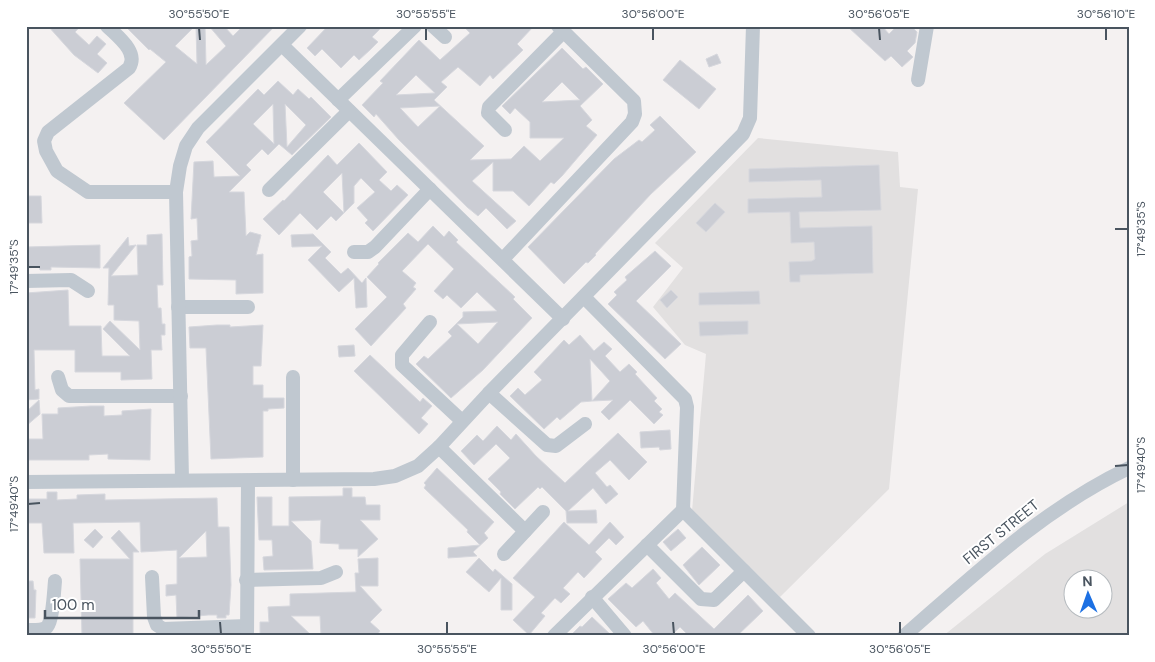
<svg xmlns="http://www.w3.org/2000/svg" width="1155" height="662" font-family="'DM Sans',sans-serif">
<rect width="100%" height="100%" fill="#f4f1f1"/>
<g fill="#e2e0e0" fill-rule="evenodd">
<polygon points="758,138 898,152 900,187 918,189 889,489 780,597 692,511 706,354 685,345 653,307 683,268 655,243"/>
<path d="M 1129,502 L 1129,636 L 943,636 L 1045,554 ZM 1072,580 L 1102,580 L 1102,610 L 1072,610 Z"/>
</g>
<g fill="#cbcdd4" stroke="#d6d7dd" fill-rule="evenodd">
<polygon points="48,26 81,26 75,32 89,45 97,36 106,44 97,54 107,63 98,73 74,55"/>
<polygon points="125,26 195,26 175,46 197,64 196,26 205,26 206,65 226,46 209,26 224,26 233,36 243,26 275,26 164,140 124,103 166,62 150,49 149,50"/>
<polygon points="328,26 383,26 372,37 378,42 371,49 359,60 354,55 341,68 322,49 315,56 307,48"/>
<path d="M 463,26 L 534,26 L 517,44 L 523,50 L 493,79 L 490,75 L 480,86 L 458,67 L 441,82 L 447,87 L 434,100 L 484,146 L 470,160 L 511,159 L 524,146 L 540,161 L 564,138 L 530,138 L 530,122 L 515,108 L 510,114 L 502,106 L 562,48 L 583,69 L 586,67 L 603,84 L 580,106 L 592,120 L 586,126 L 597,135 L 562,176 L 554,184 L 551,182 L 529,206 L 513,191 L 493,191 L 493,162 L 472,181 L 516,221 L 507,229 L 486,208 L 478,216 L 467,207 L 399,140 L 376,114 L 374,117 L 362,105 L 383,83 L 380,81 L 419,40 L 440,60 L 470,33 ZM 416,75 L 435,93 L 396,95 ZM 562,82 L 580,100 L 542,102 ZM 440,106 L 418,127 L 400,108 Z"/>
<polygon points="847,26 882,26 889,34 897,26 911,26 917,32 915,43 907,51 913,57 902,67 891,56 885,61"/>
<polygon points="717,54 721,63 709,67 706,59"/>
<polygon points="680,60 716,89 699,109 663,80"/>
<path d="M 278,81 L 293,95 L 298,89 L 309,99 L 311,97 L 331,117 L 292,155 L 279,144 L 268,155 L 262,149 L 246,165 L 251,170 L 229,192 L 244,192 L 246,236 L 250,232 L 261,235 L 256,255 L 263,254 L 263,293 L 236,294 L 236,280 L 189,279 L 189,257 L 192,256 L 191,241 L 198,240 L 197,218 L 191,219 L 194,162 L 213,161 L 214,177 L 240,176 L 206,142 L 258,89 L 264,95 ZM 273,104 L 274,144 L 253,124 ZM 285,104 L 306,125 L 287,147 Z"/>
<polygon points="660,116 696,152 651,194 595,254 596,255 588,263 586,262 564,284 528,247 614,159 639,140 642,142 655,130 650,125"/>
<path d="M 359,143 L 387,172 L 379,180 L 391,191 L 397,185 L 408,195 L 373,231 L 365,223 L 368,220 L 357,208 L 375,192 L 361,178 L 354,186 L 354,203 L 336,221 L 331,216 L 317,230 L 300,213 L 279,235 L 263,219 L 283,200 L 284,201 L 328,155 L 337,165 ZM 342,173 L 344,213 L 323,192 Z"/>
<polygon points="879,165 881,210 799,212 800,228 872,226 873,273 800,275 800,282 790,282 789,262 812,261 815,259 814,242 791,243 790,212 748,213 748,199 822,197 821,180 749,182 749,169"/>
<polygon points="26,196 41,196 42,223 26,223"/>
<polygon points="715,203 725,212 706,232 696,223"/>
<path d="M 433,226 L 444,237 L 449,231 L 458,240 L 456,242 L 515,297 L 513,299 L 532,318 L 483,370 L 451,398 L 416,364 L 424,356 L 428,359 L 452,336 L 448,332 L 463,317 L 463,312 L 497,311 L 477,292 L 461,308 L 447,295 L 443,299 L 434,291 L 454,269 L 428,244 L 402,271 L 416,283 L 413,287 L 416,289 L 403,304 L 406,308 L 371,346 L 355,329 L 387,297 L 367,277 L 379,264 L 378,263 L 408,233 L 418,242 ZM 498,322 L 478,344 L 457,324 Z"/>
<polygon points="162,234 163,285 157,285 158,308 161,308 162,324 165,324 165,335 161,335 162,350 151,350 152,379 121,380 121,372 75,372 75,350 34,350 35,390 39,389 39,399 26,400 26,293 68,290 69,326 101,326 102,356 130,356 103,329 110,321 140,350 139,321 114,320 114,305 108,305 109,268 103,268 128,237 129,246 136,245 111,276 138,275 137,245 147,245 147,235"/>
<polygon points="313,234 331,252 325,258 341,274 348,268 362,283 366,278 367,307 356,308 354,278 339,292 308,260 322,246 292,247 291,235"/>
<polygon points="100,245 100,268 51,267 51,270 40,270 39,267 26,268 26,247"/>
<polygon points="655,251 671,266 636,301 681,344 665,359 608,304 617,295 614,292 627,280 625,277"/>
<polygon points="671,290 678,297 667,308 660,300"/>
<polygon points="759,291 760,304 699,305 699,293"/>
<polygon points="748,321 748,334 700,336 699,322"/>
<polygon points="217,325 230,325 230,327 263,325 261,366 253,366 253,385 263,385 263,398 284,398 284,408 268,409 268,411 263,411 263,457 211,459 206,348 190,348 189,327"/>
<polygon points="580,335 594,351 604,342 612,349 605,356 620,372 629,364 637,372 635,374 657,398 654,401 662,409 659,412 663,415 654,424 630,400 609,420 601,412 613,400 592,401 610,381 590,359 592,401 581,402 560,420 557,417 544,429 510,396 518,388 525,395 542,380 534,372 564,340 569,345"/>
<polygon points="354,345 355,356 339,357 338,346"/>
<polygon points="370,355 420,402 423,398 432,406 421,418 428,424 419,434 354,371"/>
<polygon points="39,400 40,414 26,426 26,412"/>
<polygon points="91,406 104,406 104,416 122,415 122,411 151,409 150,460 108,459 108,454 89,455 89,460 28,460 28,439 43,439 42,414 58,414 58,408"/>
<polygon points="497,426 511,440 516,434 536,456 565,483 618,433 647,462 629,480 610,460 595,473 607,487 610,485 618,494 606,504 593,488 568,511 596,510 597,523 567,523 566,511 542,487 540,489 538,487 515,509 500,494 501,492 488,479 510,458 496,444 474,465 461,451 477,435 483,441"/>
<polygon points="670,430 671,449 660,450 659,447 641,448 640,432"/>
<polygon points="437,468 494,522 484,533 488,538 473,552 477,556 448,558 448,548 480,545 467,532 468,530 424,488 426,485 424,483"/>
<polygon points="343,488 352,488 352,497 365,497 366,505 380,505 380,520 360,520 378,539 358,557 358,549 339,549 339,544 320,543 321,520 291,521 311,541 313,569 264,570 263,557 273,556 272,540 259,540 257,497 272,497 272,526 289,526 289,497 343,496"/>
<path d="M 47,492 L 57,492 L 57,500 L 77,499 L 77,495 L 105,494 L 105,500 L 217,498 L 218,527 L 229,527 L 231,585 L 229,615 L 226,615 L 226,618 L 217,618 L 217,615 L 208,615 L 177,618 L 176,595 L 166,596 L 166,585 L 177,584 L 177,550 L 141,552 L 140,522 L 73,523 L 74,553 L 44,553 L 42,523 L 28,523 L 28,499 L 47,499 ZM 206,531 L 207,557 L 179,558 Z"/>
<polygon points="564,522 589,545 610,522 624,537 616,545 609,538 595,552 602,559 584,578 578,572 563,588 570,594 561,603 555,598 541,613 545,616 529,635 513,620 535,597 513,578"/>
<polygon points="95,529 103,537 93,548 84,540"/>
<polygon points="678,529 686,538 671,551 663,542"/>
<polygon points="119,530 139,552 133,552 133,635 82,636 80,559 130,559 111,538"/>
<polygon points="702,547 720,565 699,585 683,565"/>
<polygon points="378,558 378,586 360,586 382,610 370,622 380,631 376,636 321,636 320,616 291,616 312,636 260,634 260,622 269,622 268,607 290,606 290,594 356,592 355,573 359,573 358,559"/>
<polygon points="479,558 493,572 495,569 512,584 512,610 501,610 501,578 489,592 466,572"/>
<polygon points="653,569 661,578 656,583 669,599 675,593 714,629 748,595 763,611 737,636 689,636 680,627 671,636 655,636 643,621 636,627 608,599 626,583 632,588"/>
<polygon points="26,581 33,581 34,590 36,590 35,618 26,618"/>
<polygon points="592,617 612,636 570,636 580,626 582,627"/>
</g>
<g fill="none" stroke-linecap="round" stroke-linejoin="round">
<g stroke="#c0c8d0" stroke-width="14">
<path d="M 107,26 C 118,37 139,52 129,68 L 48,132 L 44,141 L 46,151 L 57,171 L 88,192 L 176,192"/>
<polyline points="433,26 445,37"/>
<polyline points="283,46 563,319"/>
<polyline points="918,80 927,26"/>
<polyline points="338,100 415,26"/>
<polyline points="505,130 488,113 489,107 564,31"/>
<polyline points="269,190 349,111"/>
<polyline points="354,252 368,252 375,247 430,189"/>
<polyline points="503,259 632,122 635,114 634,101 558,26"/>
<polyline points="26,281 71,280 88,291"/>
<polyline points="584,297 685,399 687,407 683,510"/>
<polyline points="178,307 248,307"/>
<polyline points="430,322 402,355 402,365 462,421"/>
<polyline points="58,377 62,390 69,396 181,396"/>
<polyline points="489,393 547,445 556,446 585,424"/>
<polyline points="439,447 525,531"/>
<polyline points="182,479 176,192 180,166 186,146 198,128 300,26"/>
<polyline points="293,480 293,377"/>
<polyline points="26,482 374,479 395,476 418,466 439,447 489,393 743,134 750,118 753,26"/>
<polyline points="647,545 701,599 714,600 744,571"/>
<polyline points="504,554 543,512"/>
<polyline points="152,577 154,617 157,625 163,629 247,626"/>
<polyline points="246,580 321,578 336,572"/>
<polyline points="592,597 625,636"/>
<path d="M 26,630 C 32,630 42,631 47,627 C 53,620 54,591 55,581"/>
<polyline points="247,636 248,481"/>
<polyline points="554,636 683,510 809,636"/>
<path d="M 904,636 C 975,574 1043,509 1129,468"/>
</g>
</g>
<path fill="none" stroke="#49545f" stroke-width="2" d="M 199,28 L 200,40M 426,28 L 426,40M 653,28 L 653,40M 879,28 L 880,40M 1106,28 L 1106,40M 1115,229 L 1128,229M 28,267 L 40,267M 1115,466 L 1128,465M 28,504 L 40,503M 220,622 L 221,634M 447,622 L 447,634M 673,622 L 674,634M 900,622 L 900,634"/>
<g text-anchor="middle" dominant-baseline="central" stroke-width="4" stroke-linejoin="round" paint-order="stroke">
<g font-size="15" fill="#49545f" stroke="#fff">
<text transform="translate(1001 532) rotate(-39)">FIRST STREET</text>
</g>
</g>
<rect width="1155" height="662" fill="none" stroke="#ffffff" stroke-width="55"/>
<g transform="translate(1088 594) rotate(358)"><circle r="24" fill="#ffffff" stroke="#b6bbbf"/>
<path d="M0-4L9 19L0 12L-9 19Z" fill="#1c70e3"/>
<text y="-8" font-size="14" font-weight="bold" text-anchor="middle" fill="#49545f">N</text>
</g>
<path d="M45 610v8h154v-8" fill="none" stroke="#49545f" stroke-width="2.5"/>
<text x="52" y="610" font-size="15" fill="#49545f" stroke="#ffffff" stroke-width="4" paint-order="stroke">100 m</text>
<rect x="28" y="28" width="1100" height="606" fill="none" stroke="#49545f" stroke-width="2"/>
<g font-size="12" text-anchor="middle" fill="#49545f">
<text x="199" y="18">30°55'50"E</text>
<text x="426" y="18">30°55'55"E</text>
<text x="653" y="18">30°56'00"E</text>
<text x="879" y="18">30°56'05"E</text>
<text x="1106" y="18">30°56'10"E</text>
<text transform="translate(1141 229) rotate(-90)" y="4">17°49'35"S</text>
<text transform="translate(14 267) rotate(-90)" y="4">17°49'35"S</text>
<text transform="translate(1141 465) rotate(-90)" y="4">17°49'40"S</text>
<text transform="translate(14 504) rotate(-90)" y="4">17°49'40"S</text>
<text x="221" y="653">30°55'50"E</text>
<text x="447" y="653">30°55'55"E</text>
<text x="674" y="653">30°56'00"E</text>
<text x="900" y="653">30°56'05"E</text>
</g>
</svg>
